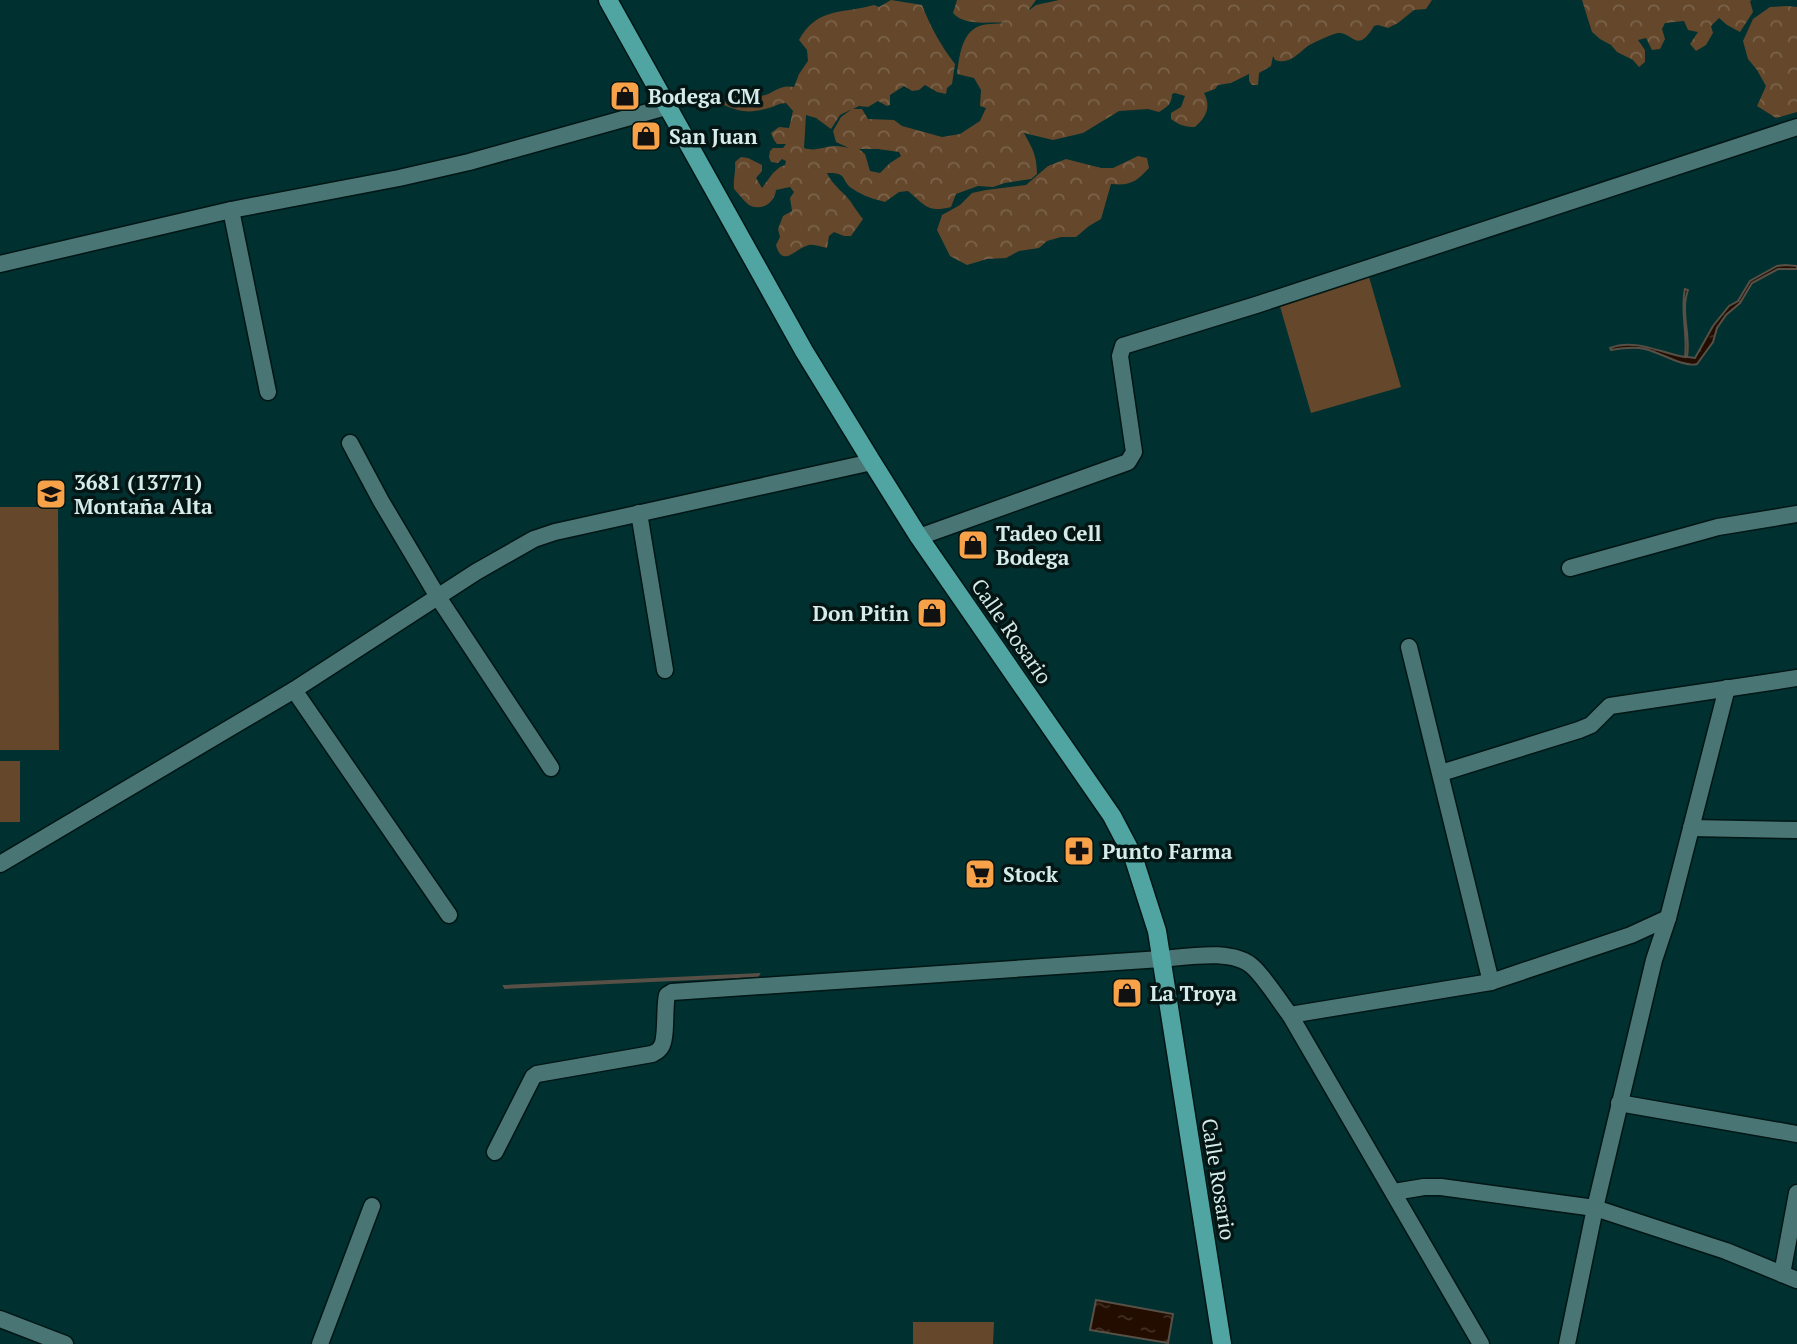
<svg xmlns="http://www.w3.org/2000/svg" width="1797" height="1344" font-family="'PT Serif',serif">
<defs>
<pattern id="forest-crowns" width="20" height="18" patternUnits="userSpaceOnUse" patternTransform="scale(1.75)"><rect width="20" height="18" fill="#65482c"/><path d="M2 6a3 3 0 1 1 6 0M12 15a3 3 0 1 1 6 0" fill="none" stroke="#7a634b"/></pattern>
<pattern id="water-ripples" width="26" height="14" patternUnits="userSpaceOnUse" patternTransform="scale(1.75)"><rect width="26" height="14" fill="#230d00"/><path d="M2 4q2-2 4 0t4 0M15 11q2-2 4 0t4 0" fill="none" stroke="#423025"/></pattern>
</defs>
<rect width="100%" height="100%" fill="#00302f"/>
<g fill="url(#forest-crowns)" fill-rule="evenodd">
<path d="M 891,0 L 922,5 C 930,26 941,46 955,64 L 952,84 L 947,88 L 946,94 L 937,92 L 925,85 L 919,90 L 912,91 L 904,86 L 890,95 L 890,105 L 887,106 L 878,101 L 868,107 L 859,106 L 853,109 L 862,109 L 868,119 L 894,120 L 902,126 L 942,137 L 960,134 L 980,121 L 986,108 L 980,106 L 981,90 L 974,78 L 957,74 C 959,59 961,35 977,27 C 985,23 997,24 1005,23 C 988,21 966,27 953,13 L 957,0 L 1036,0 L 1028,11 L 1036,5 L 1059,0 L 1432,0 L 1426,9 L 1414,10 L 1398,23 L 1388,28 L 1378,25 L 1374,26 C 1357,55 1353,32 1338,33 C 1332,34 1313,43 1308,46 C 1297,54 1290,65 1275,60 L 1273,56 L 1271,66 L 1259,73 L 1258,85 L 1252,85 L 1249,81 L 1249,74 L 1231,83 L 1218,85 L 1215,89 L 1204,93 C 1211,106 1207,117 1195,127 C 1185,127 1179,125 1171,119 L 1171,113 L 1181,107 L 1185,96 L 1175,93 L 1172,94 C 1172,104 1167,107 1159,112 L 1148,109 L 1119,111 L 1083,133 L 1053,140 L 1024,133 C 1032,148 1037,155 1037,174 L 1031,179 L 1005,183 L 993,187 L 978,186 L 956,194 L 951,207 C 927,213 925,205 908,191 L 899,192 L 885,202 C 874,199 863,196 853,189 C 840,181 849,172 827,173 C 831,182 838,188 845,195 C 852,202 856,211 863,219 L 851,236 L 844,236 L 834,232 L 829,236 L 827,248 C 821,247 815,244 809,245 C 795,248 783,269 776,245 L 780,237 L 778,229 L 783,216 L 792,211 L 790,198 L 794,192 L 790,187 L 776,190 C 775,201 764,211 751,206 C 747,205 738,193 734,189 C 733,180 736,171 735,162 L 741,157 L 748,158 L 762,165 L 762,171 L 756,178 L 762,188 L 773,173 L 780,167 L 785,165 L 786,161 L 782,159 L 778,163 L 771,162 L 769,157 L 770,151 L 773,148 L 783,148 L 786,144 L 777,144 L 774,140 L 771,133 L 779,127 L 789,128 L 793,111 L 786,103 C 779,103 776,106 769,108 C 750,113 743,113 724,105 L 726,95 L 732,91 C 742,91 752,97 760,96 C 773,95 778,84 794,87 L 799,74 L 808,61 L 807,50 L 799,40 C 817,7 842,14 874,5 L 879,7 ZM 852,109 L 841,117 L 833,131 L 836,142 L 849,148 C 845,147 840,146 836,146 C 824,146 816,152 804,148 L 806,115 L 816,118 L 831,129 L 840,115 ZM 859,149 L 878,149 L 899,152 L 901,156 L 890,163 L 880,173 L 870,171 L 865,154 Z"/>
<polygon points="1582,0 1752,0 1750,1 1753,12 1740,32 1727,25 1719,18 1711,26 1713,33 1706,45 1696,51 1690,44 1698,32 1688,30 1684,21 1665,23 1662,29 1665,39 1660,49 1652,50 1646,38 1638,40 1645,50 1645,62 1639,67 1633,60 1617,52 1611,45 1600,39 1592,32"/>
<polygon points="1787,6 1797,7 1797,112 1776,118 1757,106 1766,86 1757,70 1748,59 1743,41 1753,19 1770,7"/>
<path d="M 1138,156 L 1147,158 L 1149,168 C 1136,182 1130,186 1111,184 L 1101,219 L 1089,226 L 1076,237 L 1061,237 L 1047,241 L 1039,248 L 1019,251 L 1006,258 L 987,259 L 967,265 L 950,256 L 937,230 L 942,215 L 960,205 L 972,193 L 986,190 L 1026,185 L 1048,166 L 1066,159 L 1101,168 L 1113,168 Z"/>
</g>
<g fill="#65482c">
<polygon points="1369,277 1401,387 1311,413 1279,303"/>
<polygon points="0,507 58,507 59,750 0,750"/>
<rect x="0" y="761" width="20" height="61"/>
<polygon points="913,1322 994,1322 993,1344 913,1344"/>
</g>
<g fill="url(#water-ripples)" stroke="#585046" stroke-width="2">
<path d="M 1785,265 L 1797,266 L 1797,269 L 1778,269 L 1752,283 L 1740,303 L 1726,315 L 1717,328 L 1713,342 L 1697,364 C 1685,368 1659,352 1645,349 C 1634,346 1622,348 1611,350 L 1610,348 C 1635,338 1660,353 1685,357 C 1688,334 1680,311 1685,289 L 1688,290 C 1680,312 1691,335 1687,357 L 1695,358 L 1713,326 L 1729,306 L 1738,301 L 1750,281 L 1777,266 Z"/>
<polygon points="759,974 758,976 505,988 504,986"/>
<polygon points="1096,1300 1173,1314 1168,1343 1090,1330"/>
</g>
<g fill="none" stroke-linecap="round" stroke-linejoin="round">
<g stroke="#011615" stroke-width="19">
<g id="street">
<polyline points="231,210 268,392"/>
<polyline points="0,264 231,210 399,178 469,162 666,107"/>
<polyline points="350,443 381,501 438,597 551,768"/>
<polyline points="639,513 665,670"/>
<polyline points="919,537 1128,462 1134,452 1120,356 1123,346 1256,305 1797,127"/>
<polyline points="1570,568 1718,527 1797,514"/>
<polyline points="1409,647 1491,982"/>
<polyline points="294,690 449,915"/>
<polyline points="1441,773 1579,730 1591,725 1610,706 1797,678"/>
<polyline points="1691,828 1797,830"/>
<polyline points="0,864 294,690 476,572 534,539 555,532 872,462"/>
<polyline points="1290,1015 1491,982 1631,935 1668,918"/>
<polyline points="1619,1103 1797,1134"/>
<path d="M 495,1152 L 533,1077 L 537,1074 L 652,1054 C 656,1052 659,1051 661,1047 C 667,1039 664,1007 667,995 L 672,992 L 1161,959 C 1187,957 1233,948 1253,967 C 1265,978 1280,1002 1290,1015 L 1481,1344"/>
<polyline points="1394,1192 1424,1187 1441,1187 1595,1208 1726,1251 1797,1280"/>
<polyline points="1782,1274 1797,1193"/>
<polyline points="0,1319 65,1344"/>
<polyline points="320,1344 372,1206"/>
<polyline points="1567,1344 1595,1208 1654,960 1668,918 1727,688"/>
</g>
</g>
<g stroke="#011615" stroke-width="21">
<polyline id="primary" points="608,0 804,351 872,462 919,537 1112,816 1133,856 1157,931 1222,1344"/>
</g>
<use href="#street" stroke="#497674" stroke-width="16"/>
<use href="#primary" stroke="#50a5a3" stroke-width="18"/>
</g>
<defs>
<g id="shop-square" transform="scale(1.575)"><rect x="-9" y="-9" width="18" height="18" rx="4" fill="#f7a148" stroke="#041514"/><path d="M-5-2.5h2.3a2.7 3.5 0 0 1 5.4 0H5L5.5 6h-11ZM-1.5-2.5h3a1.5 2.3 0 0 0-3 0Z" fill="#111"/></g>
<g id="school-square" transform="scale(1.575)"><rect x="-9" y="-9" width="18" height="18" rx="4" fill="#f7a148" stroke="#041514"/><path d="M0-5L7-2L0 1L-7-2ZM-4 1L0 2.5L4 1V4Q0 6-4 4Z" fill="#111"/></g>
<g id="pharmacy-square" transform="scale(1.575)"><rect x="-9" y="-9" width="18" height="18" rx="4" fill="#f7a148" stroke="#041514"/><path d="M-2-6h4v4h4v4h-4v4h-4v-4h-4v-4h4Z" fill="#111"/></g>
<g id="supermarket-square" transform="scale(1.575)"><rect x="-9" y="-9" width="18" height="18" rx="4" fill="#f7a148" stroke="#041514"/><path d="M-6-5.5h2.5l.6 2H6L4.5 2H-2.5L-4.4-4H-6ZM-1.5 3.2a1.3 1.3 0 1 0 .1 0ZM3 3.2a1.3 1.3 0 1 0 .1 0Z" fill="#111"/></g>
</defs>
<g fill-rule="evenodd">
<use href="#shop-square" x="625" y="96"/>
<use href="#shop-square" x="646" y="136"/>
<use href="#school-square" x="51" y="494"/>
<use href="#shop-square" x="973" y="545"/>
<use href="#shop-square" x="932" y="613"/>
<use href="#pharmacy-square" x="1079" y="851"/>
<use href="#supermarket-square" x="980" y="874"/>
<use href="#shop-square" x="1127" y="993"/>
</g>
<g text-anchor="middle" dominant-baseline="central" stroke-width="7" stroke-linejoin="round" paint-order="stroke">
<g font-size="21" font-weight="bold" fill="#d5eceb" stroke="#041514" text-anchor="start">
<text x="648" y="96">Bodega CM</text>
<text x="669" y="136">San Juan</text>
<text x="74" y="482">3681 (13771)<tspan x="74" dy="24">Montaña Alta</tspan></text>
<text x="996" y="533">Tadeo Cell<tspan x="996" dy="24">Bodega</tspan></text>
<text x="909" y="613" text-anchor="end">Don Pitin</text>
<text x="1102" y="851">Punto Farma</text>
<text x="1003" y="874">Stock</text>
<text x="1150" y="993">La Troya</text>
</g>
<g font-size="21" fill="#d5eceb" stroke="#041514">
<text transform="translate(1012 631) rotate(55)">Calle Rosario</text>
<text transform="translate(1219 1179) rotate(81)">Calle Rosario</text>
</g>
</g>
</svg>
